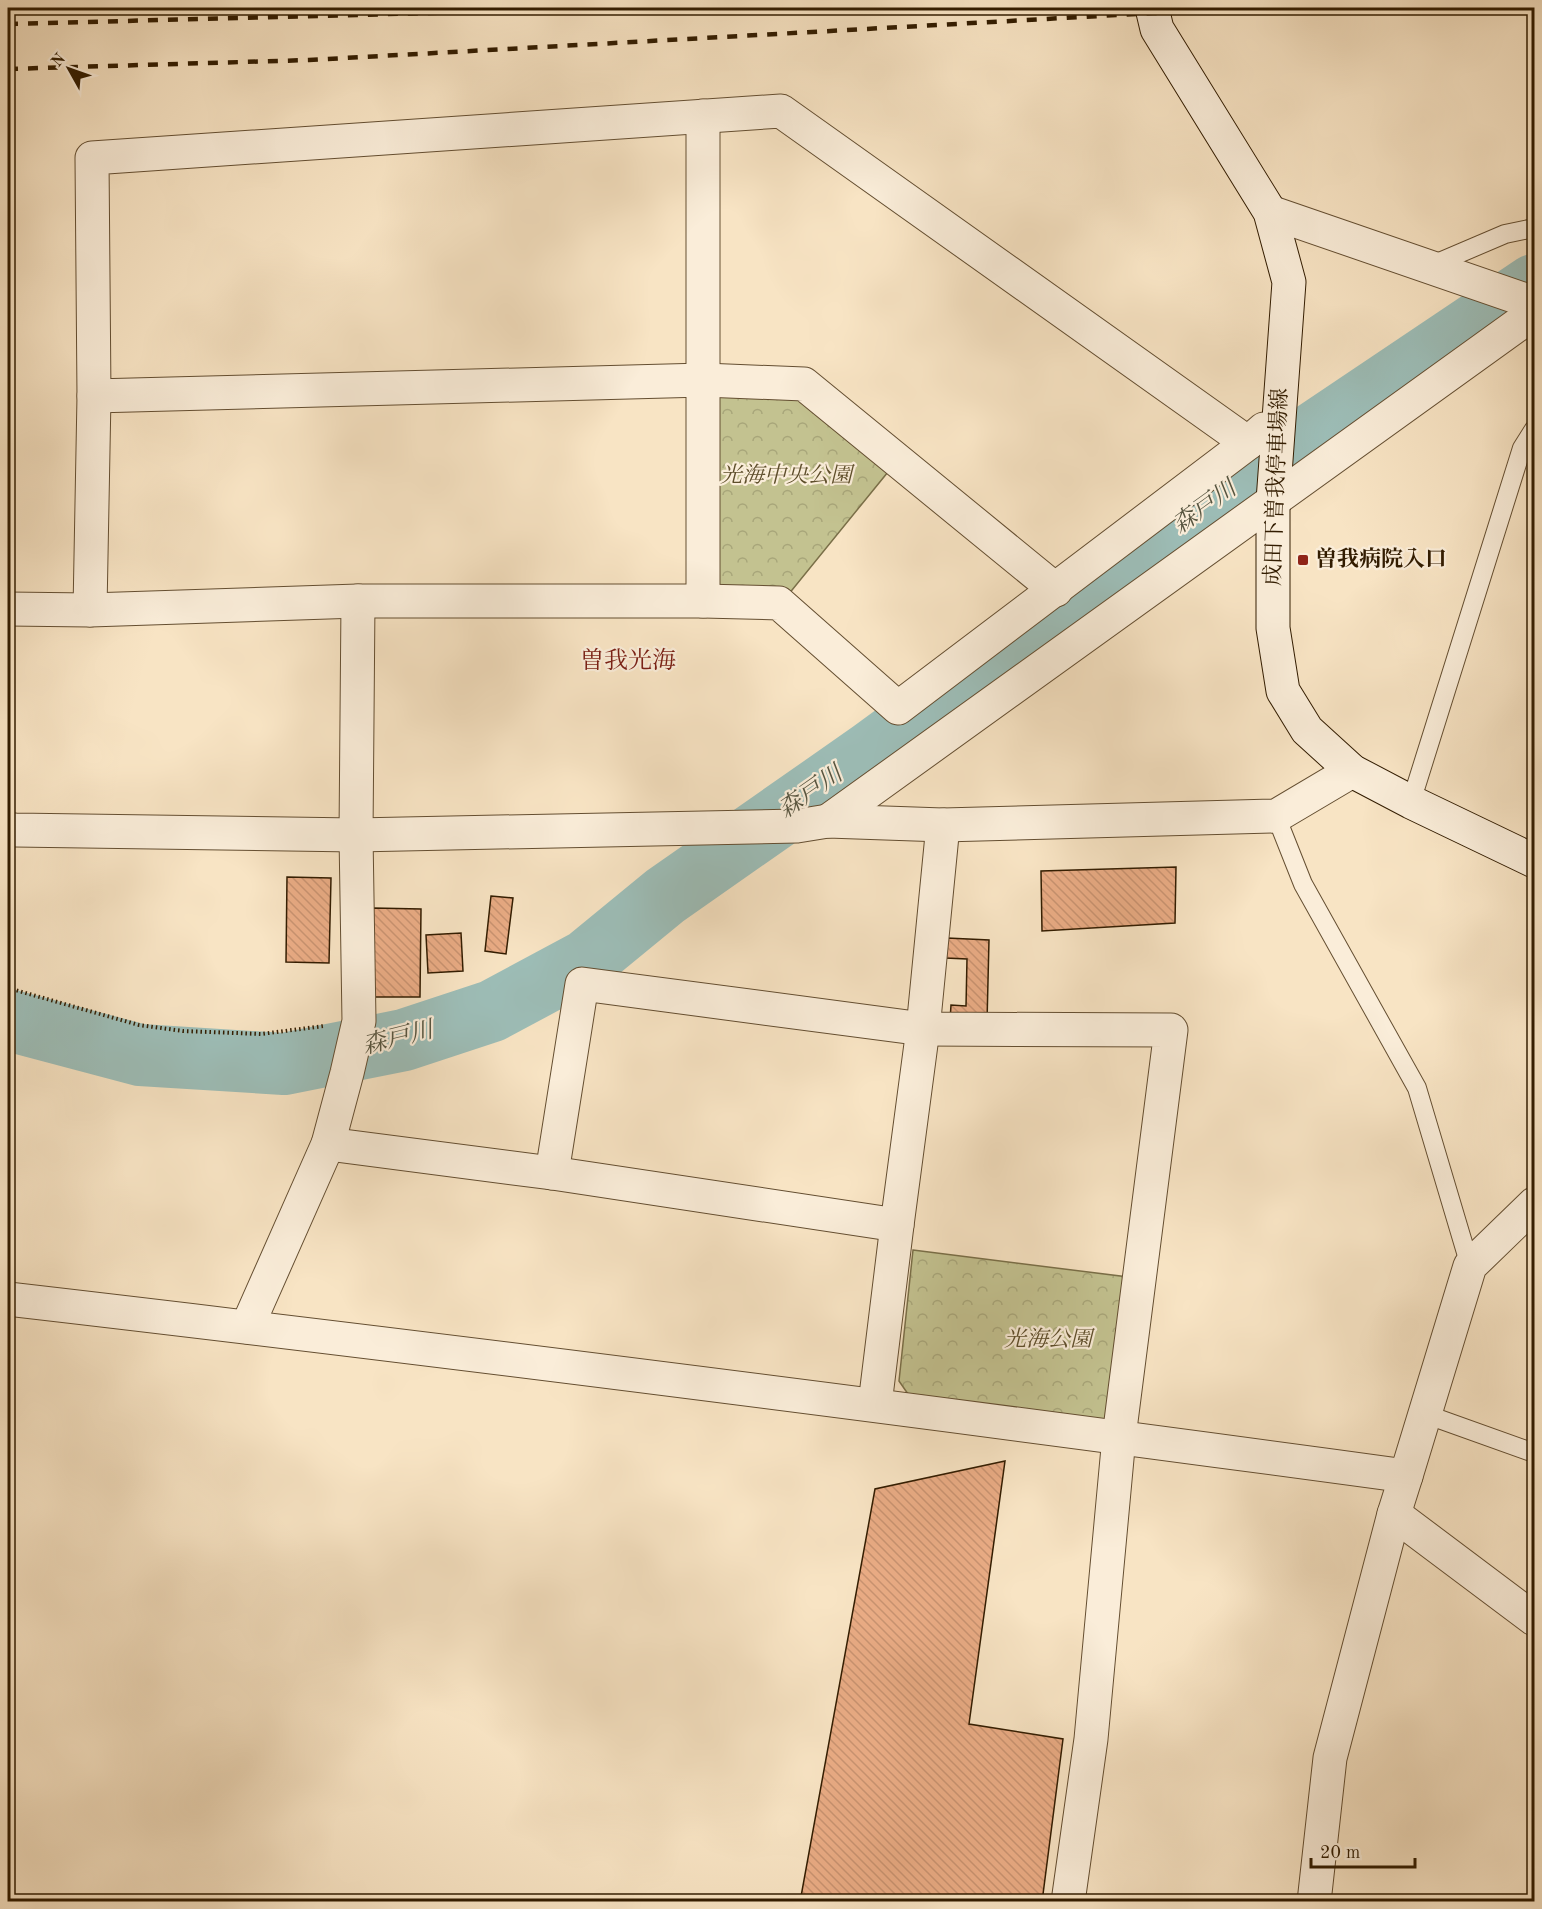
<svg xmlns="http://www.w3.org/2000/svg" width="1542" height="1909" font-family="'Old Standard TT','Noto Serif JP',serif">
<defs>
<pattern id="park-crowns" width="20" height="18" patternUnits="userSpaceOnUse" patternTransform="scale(1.5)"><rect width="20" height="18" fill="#c3c290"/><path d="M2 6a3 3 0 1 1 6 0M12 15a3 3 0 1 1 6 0" fill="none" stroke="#a8a67a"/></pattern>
<pattern id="building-back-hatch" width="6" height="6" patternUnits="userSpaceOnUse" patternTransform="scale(1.5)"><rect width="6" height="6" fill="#eaac85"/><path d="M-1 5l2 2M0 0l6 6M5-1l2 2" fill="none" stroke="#c99371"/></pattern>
</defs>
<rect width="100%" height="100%" fill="#f8e4c4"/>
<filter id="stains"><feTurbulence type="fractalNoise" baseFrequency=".00333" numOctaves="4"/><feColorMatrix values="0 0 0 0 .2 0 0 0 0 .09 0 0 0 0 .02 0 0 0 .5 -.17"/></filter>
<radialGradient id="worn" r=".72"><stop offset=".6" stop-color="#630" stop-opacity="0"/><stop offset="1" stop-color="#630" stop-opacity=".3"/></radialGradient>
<g fill="url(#park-crowns)" stroke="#7a6f48" stroke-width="1.5">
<polygon points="712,387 801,390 892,467 788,595 710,594"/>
<polygon points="913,1250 1136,1278 1107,1420 908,1394 899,1381"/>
</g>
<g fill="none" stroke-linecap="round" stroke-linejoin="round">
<polyline stroke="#9dbeb8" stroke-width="62" points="8,1020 140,1055 284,1064 404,1040 492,1011 587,960 665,896 871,752 1232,488 1534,285"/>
</g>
<g fill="url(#building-back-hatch)" stroke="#321c00" stroke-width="1.5">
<polygon points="1176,867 1175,923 1042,931 1041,871"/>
<polygon points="287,877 331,878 329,963 286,962"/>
<polygon points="491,896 513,898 506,954 485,951"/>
<polygon points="373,908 421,909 420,997 373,997"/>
<polygon points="461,933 463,971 428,973 426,935"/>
<polygon points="947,938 989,940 987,1022 950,1021 951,1005 966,1006 967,959 946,958"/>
<polygon points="1005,1461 969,1724 1063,1739 1042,1902 800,1902 875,1489"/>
</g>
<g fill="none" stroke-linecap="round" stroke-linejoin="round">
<g stroke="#644e31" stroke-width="20">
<g id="service">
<polyline points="1430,266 1505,234 1534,228"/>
<polyline points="1411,802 1522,448 1534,429"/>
<polyline points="1276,816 1303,884 1417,1088 1470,1266"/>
<polyline points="1425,1414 1534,1453"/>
</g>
</g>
<g stroke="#644e31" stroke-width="35">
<g id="minor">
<polyline points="1270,212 1534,303"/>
<polyline points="94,396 704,380 804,384 1056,590"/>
<polyline points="703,601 703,116"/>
<polyline points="8,609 90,610 358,601 703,601 779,603 898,708 1248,443 1264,429"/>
<polyline points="90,610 94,396 92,158 781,111 1248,443"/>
<polyline points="828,821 1534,313"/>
<polyline points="8,829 15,830 356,835 797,826 828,821 943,825 1276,816 1352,771"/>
<polyline points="328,1144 552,1173 897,1225"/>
<polyline points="552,1173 582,984 923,1029 1171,1030 1119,1437 1091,1739 1068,1902"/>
<path d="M 8,1299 C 474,1353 941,1413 1406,1476 L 1470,1266 L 1534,1204"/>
<polyline points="247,1327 328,1144 347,1073 359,1021 356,835 358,601"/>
<polyline points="875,1404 897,1225 923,1029 943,825"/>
<polyline points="1394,1514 1534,1619"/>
<polyline points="1314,1902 1330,1758 1394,1514 1406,1476"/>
</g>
</g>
<g stroke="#321c00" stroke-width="35">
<polyline id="secondary" points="1152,8 1157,29 1270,212 1289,282 1273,501 1273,628 1283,691 1307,730 1352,771 1411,802 1534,861"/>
</g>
<polyline stroke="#321c00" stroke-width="4" stroke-dasharray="1.5 3" stroke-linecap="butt" points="8,988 139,1025 183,1031 261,1034 324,1026"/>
<use href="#service" stroke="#faedd9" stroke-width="18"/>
<use href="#minor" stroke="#faedd9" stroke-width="33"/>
<use href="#secondary" stroke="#faedd9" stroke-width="33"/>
<g stroke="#321c00" stroke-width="4.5" stroke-dasharray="10 10" stroke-linecap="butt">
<polyline points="944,8 1046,12"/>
<polyline points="8,24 623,8"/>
<polyline points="8,69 309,60 1153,13 1306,8"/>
</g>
</g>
<rect fill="#8f2418" stroke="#faedd9" stroke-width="2" x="1297" y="554" width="12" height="12" rx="3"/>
<g text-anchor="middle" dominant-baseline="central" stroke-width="4.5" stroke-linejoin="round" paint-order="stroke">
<g font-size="22" font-style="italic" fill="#5e4e2b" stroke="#faedd9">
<text x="786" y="476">光海中央公園</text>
<text x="1048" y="1340">光海公園</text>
</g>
<g font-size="22" fill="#321c00" stroke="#faedd9">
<text transform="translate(1277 487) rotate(-88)">成田下曽我停車場線</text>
</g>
<g font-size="22" font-weight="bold" fill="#321c00" stroke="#faedd9" text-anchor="start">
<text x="1315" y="560">曽我病院入口</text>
</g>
<g font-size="24" font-style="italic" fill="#575540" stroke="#faedd9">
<text transform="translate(1205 508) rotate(-36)">森戸川</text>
<text transform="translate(811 793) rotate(-35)">森戸川</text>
<text transform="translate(398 1039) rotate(-14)">森戸川</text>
</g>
<g font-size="24" fill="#7a1f14" stroke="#faedd9">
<text x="628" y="662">曽我光海</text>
</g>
</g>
<rect width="1542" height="1909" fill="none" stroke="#f8e4c4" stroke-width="30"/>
<rect x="9" y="9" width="1524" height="1891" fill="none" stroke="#321c00" stroke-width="3"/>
<rect x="15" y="15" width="1512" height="1879" fill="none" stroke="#321c00" stroke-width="1.5"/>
<g transform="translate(69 69) rotate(310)" stroke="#faedd9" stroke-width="4.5" paint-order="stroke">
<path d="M0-4.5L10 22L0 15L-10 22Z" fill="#321c00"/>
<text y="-9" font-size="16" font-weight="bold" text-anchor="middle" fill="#321c00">N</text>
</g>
<path d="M1311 1858v9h104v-9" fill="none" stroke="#321c00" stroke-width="3"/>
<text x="1320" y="1858" font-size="18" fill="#321c00" stroke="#faedd9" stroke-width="4.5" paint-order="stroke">20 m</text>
<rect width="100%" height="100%" filter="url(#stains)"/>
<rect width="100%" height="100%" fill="url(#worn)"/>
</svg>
